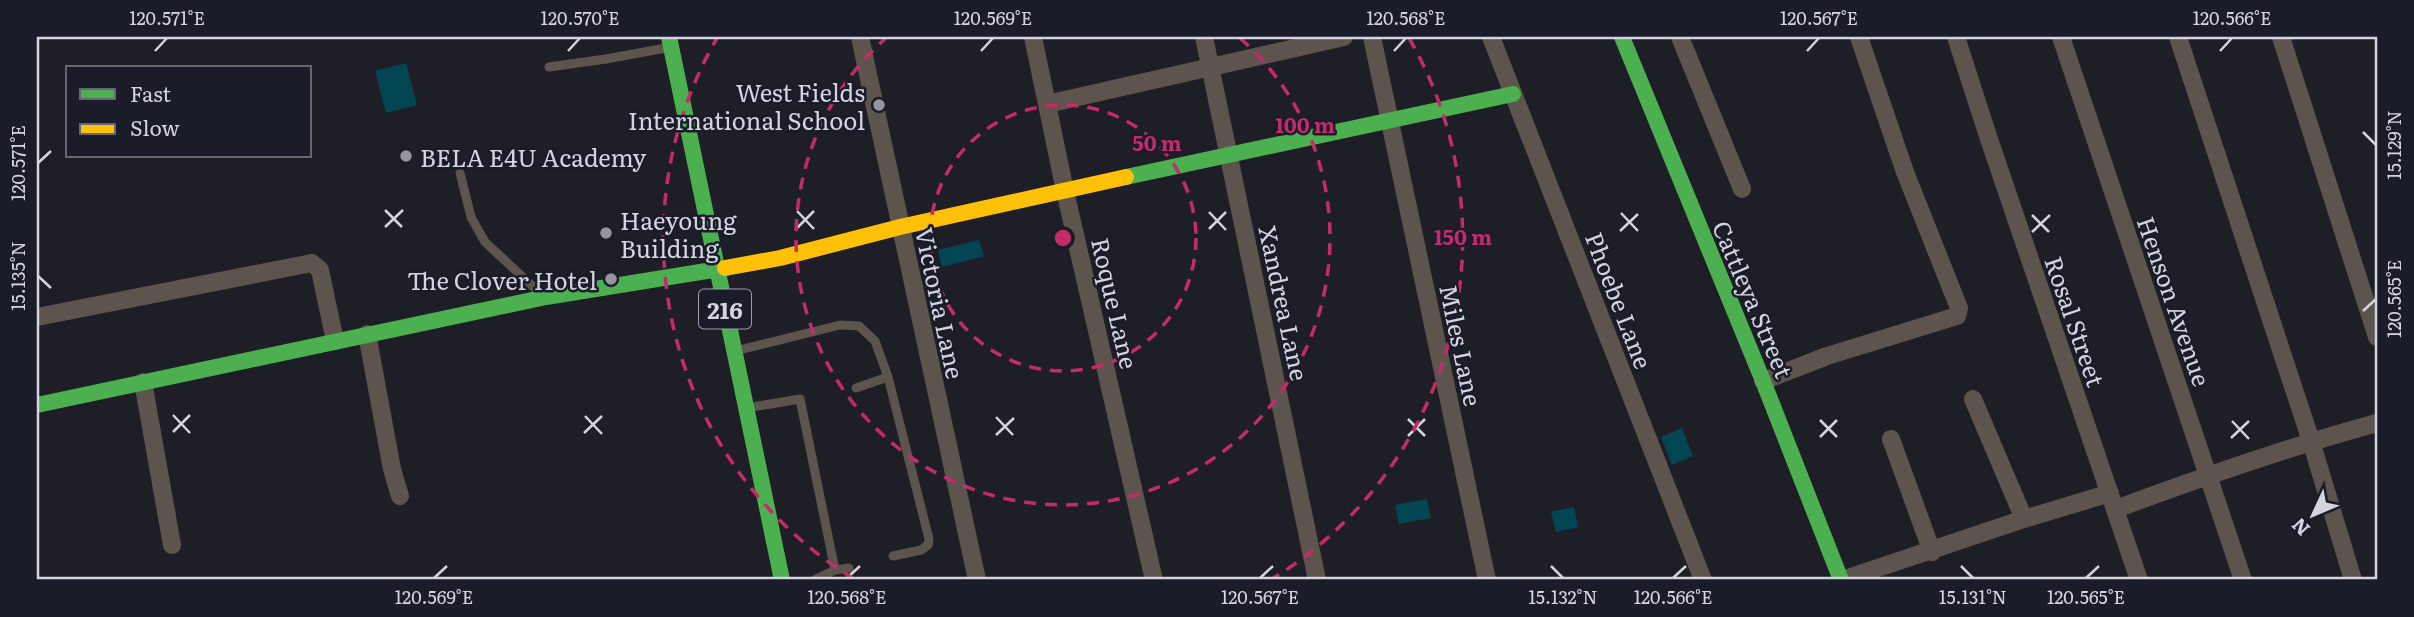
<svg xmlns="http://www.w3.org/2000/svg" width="2414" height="617" font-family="Literata,serif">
<rect width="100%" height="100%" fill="#1e1f26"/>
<g fill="#034653">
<polygon points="406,63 417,105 386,113 375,71"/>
<polygon points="979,240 984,256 942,267 938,250"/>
<polygon points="1682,428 1693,456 1672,465 1661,437"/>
<polygon points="1427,499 1431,518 1399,524 1395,505"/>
<polygon points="1574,507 1578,527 1556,532 1551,512"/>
</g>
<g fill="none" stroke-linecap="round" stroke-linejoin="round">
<g stroke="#5d554d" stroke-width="9">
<polyline points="549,67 606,59 666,48"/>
<polyline points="460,173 471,217 485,242 541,294"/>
<polyline points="739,350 840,325 859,326 875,341 888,377 929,539 928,545 921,550 893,556"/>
<polyline points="856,388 888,377"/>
<polyline points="752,407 800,399 835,570 814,580"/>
<polyline points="835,570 849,568"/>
</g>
<g stroke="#5d554d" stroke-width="18">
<polyline points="860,37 977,580"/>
<polyline points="1033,37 1065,191 1154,580"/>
<polyline points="1204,37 1317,580"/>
<polyline points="1372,37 1487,580"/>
<polyline points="1491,37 1703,580"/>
<polyline points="1680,37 1742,189"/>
<polyline points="1956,37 1989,139 2139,580"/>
<polyline points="2061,37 2243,580"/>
<polyline points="2178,37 2311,441 2353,580"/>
<polyline points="2281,37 2377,337"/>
<polyline points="1047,104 1344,37"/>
<polyline points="37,317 312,263 320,270 335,341"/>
<polyline points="367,334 392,469 400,496"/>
<polyline points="1763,381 1827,356 1957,316 1959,308 1905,172 1859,37"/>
<polyline points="143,382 172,545"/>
<polyline points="1973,399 2024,519"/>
<polyline points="1891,439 1932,552"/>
<path d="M 2116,509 C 2202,477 2288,447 2377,423"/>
<polyline points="1842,580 2024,519 2110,493"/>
</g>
<g stroke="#4caf50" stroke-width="16">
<polyline points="669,37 782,580"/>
<polyline points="1622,37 1763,381 1841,580"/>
<polyline points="1126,177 1513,94"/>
<polyline points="37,405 546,297 725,268"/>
</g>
<polyline stroke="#ffc107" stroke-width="16" points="725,268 780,258 900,227 1126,177"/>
</g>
<path fill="none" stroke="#d3d4de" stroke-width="2.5" d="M 155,51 L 167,38M 568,51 L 580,38M 981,51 L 993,38M 1394,51 L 1406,38M 1807,51 L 1819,38M 2220,51 L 2232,38M 2363,132 L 2376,145M 38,163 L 51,151M 385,210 L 402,227M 797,211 L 814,229M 1209,212 L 1226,230M 1621,213 L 1638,231M 2032,215 L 2049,232M 385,227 L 403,210M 797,228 L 814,211M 1209,229 L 1226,212M 1620,231 L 1638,214M 2032,232 L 2050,215M 38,276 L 51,288M 2363,311 L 2376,299M 173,415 L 190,433M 585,416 L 602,434M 996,417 L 1013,435M 1408,419 L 1425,436M 1820,420 L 1837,437M 2232,421 L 2249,439M 173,432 L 190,415M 584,433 L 602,416M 996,435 L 1014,418M 1408,436 L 1425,419M 1820,437 L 1837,420M 2231,438 L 2249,421M 1551,566 L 1563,578M 1961,566 L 1973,578M 434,578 L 447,566M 847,578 L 860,566M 1260,578 L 1273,566M 1673,578 L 1686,566M 2086,578 L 2099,566"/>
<g fill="none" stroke="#c42b68" stroke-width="3.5" stroke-dasharray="12 9">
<circle cx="1063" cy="238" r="133"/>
<path d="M1240 38A267 267 0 1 1 886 38"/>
<path d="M854 579A400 400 0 0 1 717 38M1409 38A400 400 0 0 1 1272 579"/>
</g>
<g fill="#94959e" stroke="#1b1c2a" stroke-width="2.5">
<circle cx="879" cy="105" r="7"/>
<circle cx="406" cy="156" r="7"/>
<circle cx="606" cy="233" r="7"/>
<circle cx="611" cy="279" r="7"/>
</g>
<g text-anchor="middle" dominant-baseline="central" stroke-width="5" stroke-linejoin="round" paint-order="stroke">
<rect fill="#1b1c2a" stroke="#9c9da8" stroke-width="2" x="699" y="289.5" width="52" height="39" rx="5"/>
<g font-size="23" font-weight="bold" fill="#d3d4de">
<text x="725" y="309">216</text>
</g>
<g font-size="24" fill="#d3d4de" stroke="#1b1c2a" text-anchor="end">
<text x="865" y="91">West Fields<tspan x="865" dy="28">International School</tspan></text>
<text x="420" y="156" text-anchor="start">BELA E4U Academy</text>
<text x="620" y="219" text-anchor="start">Haeyoung<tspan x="620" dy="28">Building</tspan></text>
<text x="597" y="279">The Clover Hotel</text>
</g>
<g font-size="24" fill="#d3d4de" stroke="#1b1c2a">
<text transform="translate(1754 299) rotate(67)">Cattleya Street</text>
<text transform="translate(1620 300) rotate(69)">Phoebe Lane</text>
<text transform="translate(2175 301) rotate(71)">Henson Avenue</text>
<text transform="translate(941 303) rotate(78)">Victoria Lane</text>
<text transform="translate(1116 303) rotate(77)">Roque Lane</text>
<text transform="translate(1285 303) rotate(78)">Xandrea Lane</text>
<text transform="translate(2076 321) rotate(71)">Rosal Street</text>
<text transform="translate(1462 345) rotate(78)">Miles Lane</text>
</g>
</g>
<circle cx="1063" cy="238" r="10" fill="#c42b68" stroke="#1b1c2a" stroke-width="3.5"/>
<g font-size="21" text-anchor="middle" font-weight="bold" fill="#c42b68" stroke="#1b1c2a" stroke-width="5" stroke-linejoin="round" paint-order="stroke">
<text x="1305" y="133">100 m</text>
<text x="1157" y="151">50 m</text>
<text x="1463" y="245">150 m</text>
</g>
<rect width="2414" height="617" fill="none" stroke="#1b1c2a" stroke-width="77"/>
<rect x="66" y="66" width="245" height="91" fill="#1b1c2a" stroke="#656672" stroke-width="2"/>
<rect x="80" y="89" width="35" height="10" fill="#4caf50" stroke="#656672" stroke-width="2"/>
<text x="130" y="102" font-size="21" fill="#d3d4de">Fast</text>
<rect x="80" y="124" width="35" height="10" fill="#ffc107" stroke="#656672" stroke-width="2"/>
<text x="130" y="136" font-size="21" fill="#d3d4de">Slow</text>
<g transform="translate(2313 515) rotate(226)" stroke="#1b1c2a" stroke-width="5" paint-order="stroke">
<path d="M0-5L12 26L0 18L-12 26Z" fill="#d3d4de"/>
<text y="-10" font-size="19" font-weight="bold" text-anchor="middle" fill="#d3d4de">N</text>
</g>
<rect x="38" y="38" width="2338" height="540" fill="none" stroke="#d3d4de" stroke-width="2.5"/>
<g font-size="18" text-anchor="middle" fill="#d3d4de">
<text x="167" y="25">120.571°E</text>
<text x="580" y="25">120.570°E</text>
<text x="993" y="25">120.569°E</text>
<text x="1406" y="25">120.568°E</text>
<text x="1819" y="25">120.567°E</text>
<text x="2232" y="25">120.566°E</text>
<text transform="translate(2395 145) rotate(-90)" y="6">15.129°N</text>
<text transform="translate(19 163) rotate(-90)" y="6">120.571°E</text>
<text transform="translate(19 276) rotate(-90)" y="6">15.135°N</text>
<text transform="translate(2395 299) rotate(-90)" y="6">120.565°E</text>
<text x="434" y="604">120.569°E</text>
<text x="847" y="604">120.568°E</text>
<text x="1260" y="604">120.567°E</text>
<text x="1563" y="604">15.132°N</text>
<text x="1673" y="604">120.566°E</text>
<text x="1973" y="604">15.131°N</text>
<text x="2086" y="604">120.565°E</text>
</g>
</svg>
